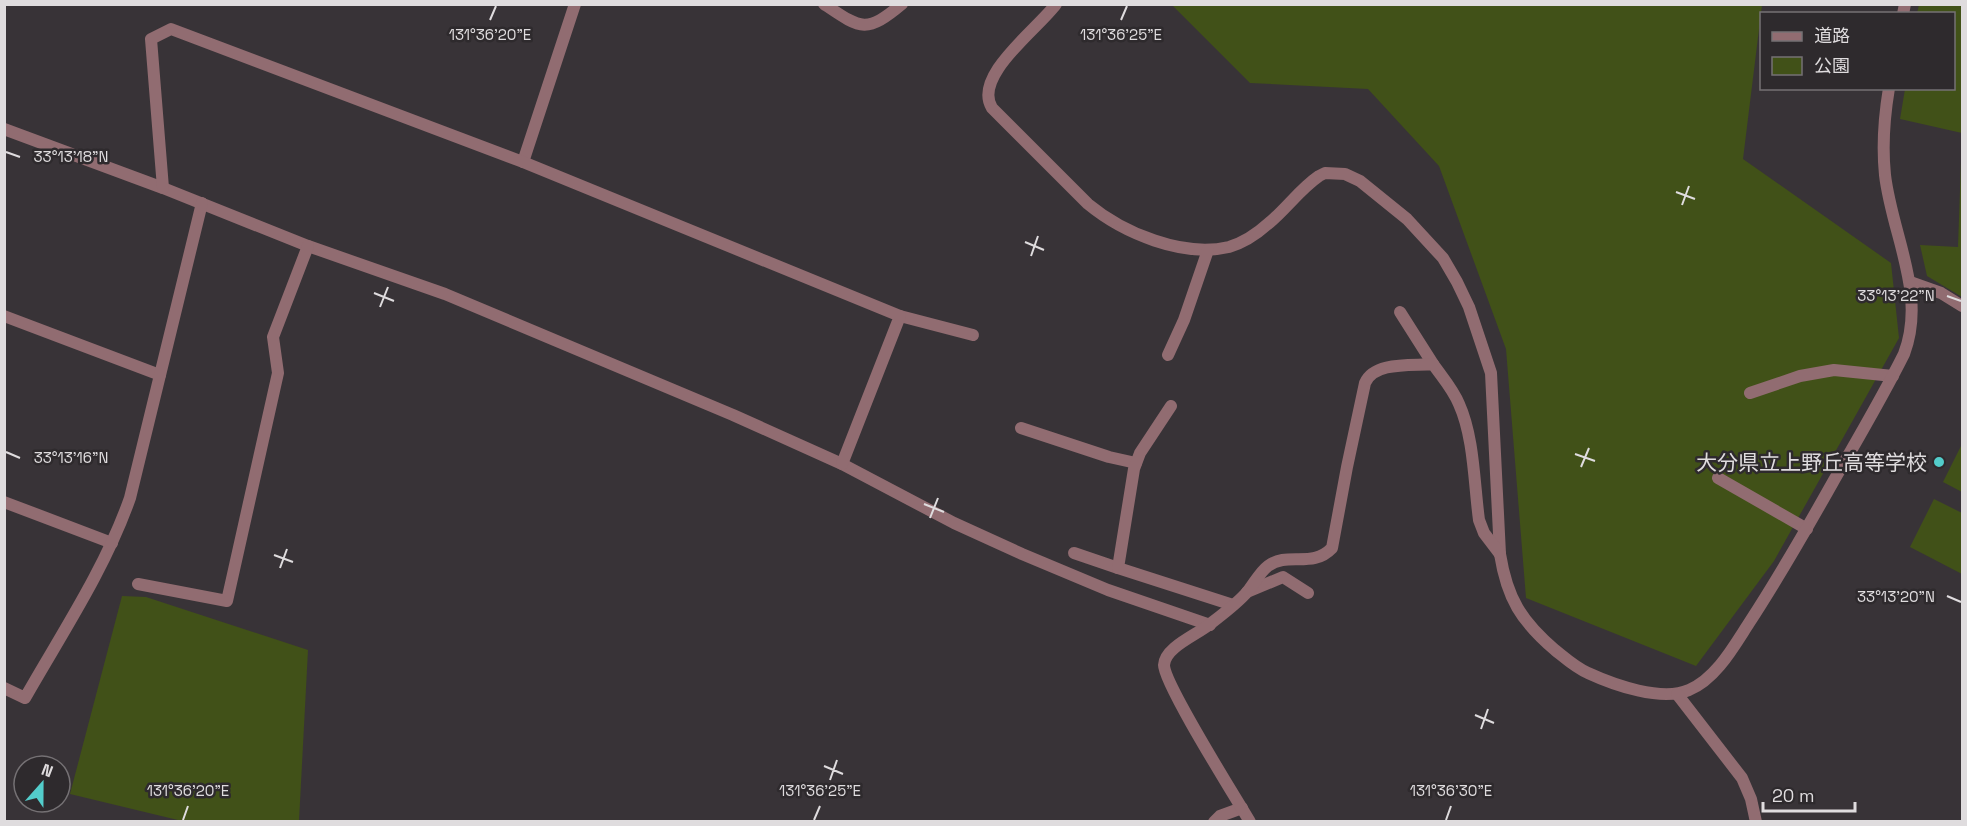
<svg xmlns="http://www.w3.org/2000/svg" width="1967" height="826" font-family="'Space Grotesk','Noto Sans JP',sans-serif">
<rect width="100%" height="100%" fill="#383337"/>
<g fill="#415118">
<polygon points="1172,5 1762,5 1743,159 1891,263 1899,338 1774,561 1696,666 1526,598 1506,349 1439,166 1368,89 1250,83"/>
<polygon points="1919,5 1962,5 1962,133 1900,119 1905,89 1954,88 1954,14 1917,13"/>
<polygon points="1962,133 1962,297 1927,276 1920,245 1958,247"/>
<polygon points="1962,444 1962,492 1943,482"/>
<polygon points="1934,499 1962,513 1962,574 1910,547"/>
<polygon points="122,596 146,597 308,650 299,821 182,821 70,794"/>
</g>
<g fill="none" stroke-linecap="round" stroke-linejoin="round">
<g stroke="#916c71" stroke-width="12">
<polyline points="1400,312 1433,364"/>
<polyline points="900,316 973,335"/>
<polyline points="1750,393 1800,376 1834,370 1893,376"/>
<polyline points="1021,428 1109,457 1136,463"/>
<polyline points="1718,478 1807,529"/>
<polyline points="1074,553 1118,568"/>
<polyline points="1247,592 1283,577 1308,593"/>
<polyline points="1214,822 1220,816 1242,808"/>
</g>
<g stroke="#916c71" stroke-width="12">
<path d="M 824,4 C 861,29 866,34 902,4"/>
<path d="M 1056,4 C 1039,28 972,76 992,108 L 1088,204 C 1123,233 1183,258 1229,247 C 1243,243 1258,233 1269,223 C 1286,209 1300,189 1319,176 L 1325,173 L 1345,174 L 1360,181 L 1407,219 L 1443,258 L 1457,282 L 1469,307 L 1491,373 L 1500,554 C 1507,598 1521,621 1555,650 C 1565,658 1576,668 1588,673 C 1614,685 1662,702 1689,690 C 1716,679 1734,646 1749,623 C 1779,577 1806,530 1833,482 C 1857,440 1882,398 1904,354 C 1927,294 1892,235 1885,175 C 1882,146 1884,118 1889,88"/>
<polyline points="1903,14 1905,4"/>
<polyline points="4,129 163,188 308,246 445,294 733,415 842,464 954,523 1022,554 1108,590 1210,625"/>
<polyline points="523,162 575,4"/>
<polyline points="163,188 151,39 171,29 523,162 900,316 842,464"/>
<polyline points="1910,282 1941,293 1962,306"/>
<polyline points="4,316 160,375"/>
<polyline points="1168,355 1184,320 1208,250"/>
<polyline points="1171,406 1140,453 1134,469 1118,568 1233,605"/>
<polyline points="4,502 112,543"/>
<polyline points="138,584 227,601 278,373 273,337 308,246"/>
<path d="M 4,688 L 25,698 C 62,633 105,569 130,498 L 202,203"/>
<polyline points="1677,694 1742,778 1751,799 1756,822"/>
<path d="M 1250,822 C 1236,798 1164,684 1164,665 C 1165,647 1197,635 1210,624 C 1223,614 1238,603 1248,591 C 1255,582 1260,572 1268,566 C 1288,551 1312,569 1332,548 L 1347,467 L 1365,383 C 1374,361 1413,366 1433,364 C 1442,377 1453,389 1459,404 C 1474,437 1474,483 1479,520 L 1484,533 L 1500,554"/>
</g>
</g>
<path fill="none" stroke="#dfdcde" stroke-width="2" d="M 490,20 L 496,6M 1121,20 L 1127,6M 6,152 L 20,157M 1676,192 L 1695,199M 1682,205 L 1689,186M 1025,242 L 1044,250M 1031,256 L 1038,236M 374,293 L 394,301M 1947,296 L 1961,301M 380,307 L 388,287M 6,452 L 20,458M 1575,454 L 1595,461M 1581,467 L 1589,448M 924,504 L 944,512M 930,518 L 938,498M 274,555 L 293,562M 280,568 L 287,549M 1947,596 L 1961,602M 1475,715 L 1494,723M 1481,729 L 1488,709M 824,766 L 843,774M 830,780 L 837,760M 183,820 L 188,806M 814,820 L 820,806M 1446,820 L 1451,806"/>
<circle fill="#53cdcb" stroke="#2e2a2d" stroke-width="2" cx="1939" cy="462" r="6"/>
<g text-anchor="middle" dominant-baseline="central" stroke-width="5" stroke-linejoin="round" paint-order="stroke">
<g font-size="21" fill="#dfdcde" stroke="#2e2a2d" text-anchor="end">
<text x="1927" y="462">大分県立上野丘高等学校</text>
</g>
</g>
<g font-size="15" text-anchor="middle" fill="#dfdcde" stroke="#2e2a2d" stroke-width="5" stroke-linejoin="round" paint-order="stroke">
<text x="490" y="40">131°36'20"E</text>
<text x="1121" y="40">131°36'25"E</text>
<text x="71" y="162">33°13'18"N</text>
<text x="1896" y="301">33°13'22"N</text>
<text x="71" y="463">33°13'16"N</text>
<text x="1896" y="602">33°13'20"N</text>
<text x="188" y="796">131°36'20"E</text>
<text x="820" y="796">131°36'25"E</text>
<text x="1451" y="796">131°36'30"E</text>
</g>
<rect width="1967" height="826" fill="none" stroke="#dfdcde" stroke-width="12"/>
<rect x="1760" y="12" width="195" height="78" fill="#2e2a2d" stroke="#757174" stroke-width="1.5"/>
<rect x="1772" y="32" width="30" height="9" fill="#916c71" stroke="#757174" stroke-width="1.5"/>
<text x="1814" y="42" font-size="18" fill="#dfdcde">道路</text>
<rect x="1772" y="57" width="30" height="18" fill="#415118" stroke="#757174" stroke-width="1.5"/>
<text x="1814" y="72" font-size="18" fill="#dfdcde">公園</text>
<g transform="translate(42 784) rotate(21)"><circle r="28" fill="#2e2a2d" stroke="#757174" stroke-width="1.5"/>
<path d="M0-4.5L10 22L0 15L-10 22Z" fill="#53cdcb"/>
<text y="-9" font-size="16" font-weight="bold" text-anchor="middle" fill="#dfdcde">N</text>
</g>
<path d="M1763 802v9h92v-9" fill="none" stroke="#dfdcde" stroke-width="3"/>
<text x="1772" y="802" font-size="18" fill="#dfdcde" stroke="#2e2a2d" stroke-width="4.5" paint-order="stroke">20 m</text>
</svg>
